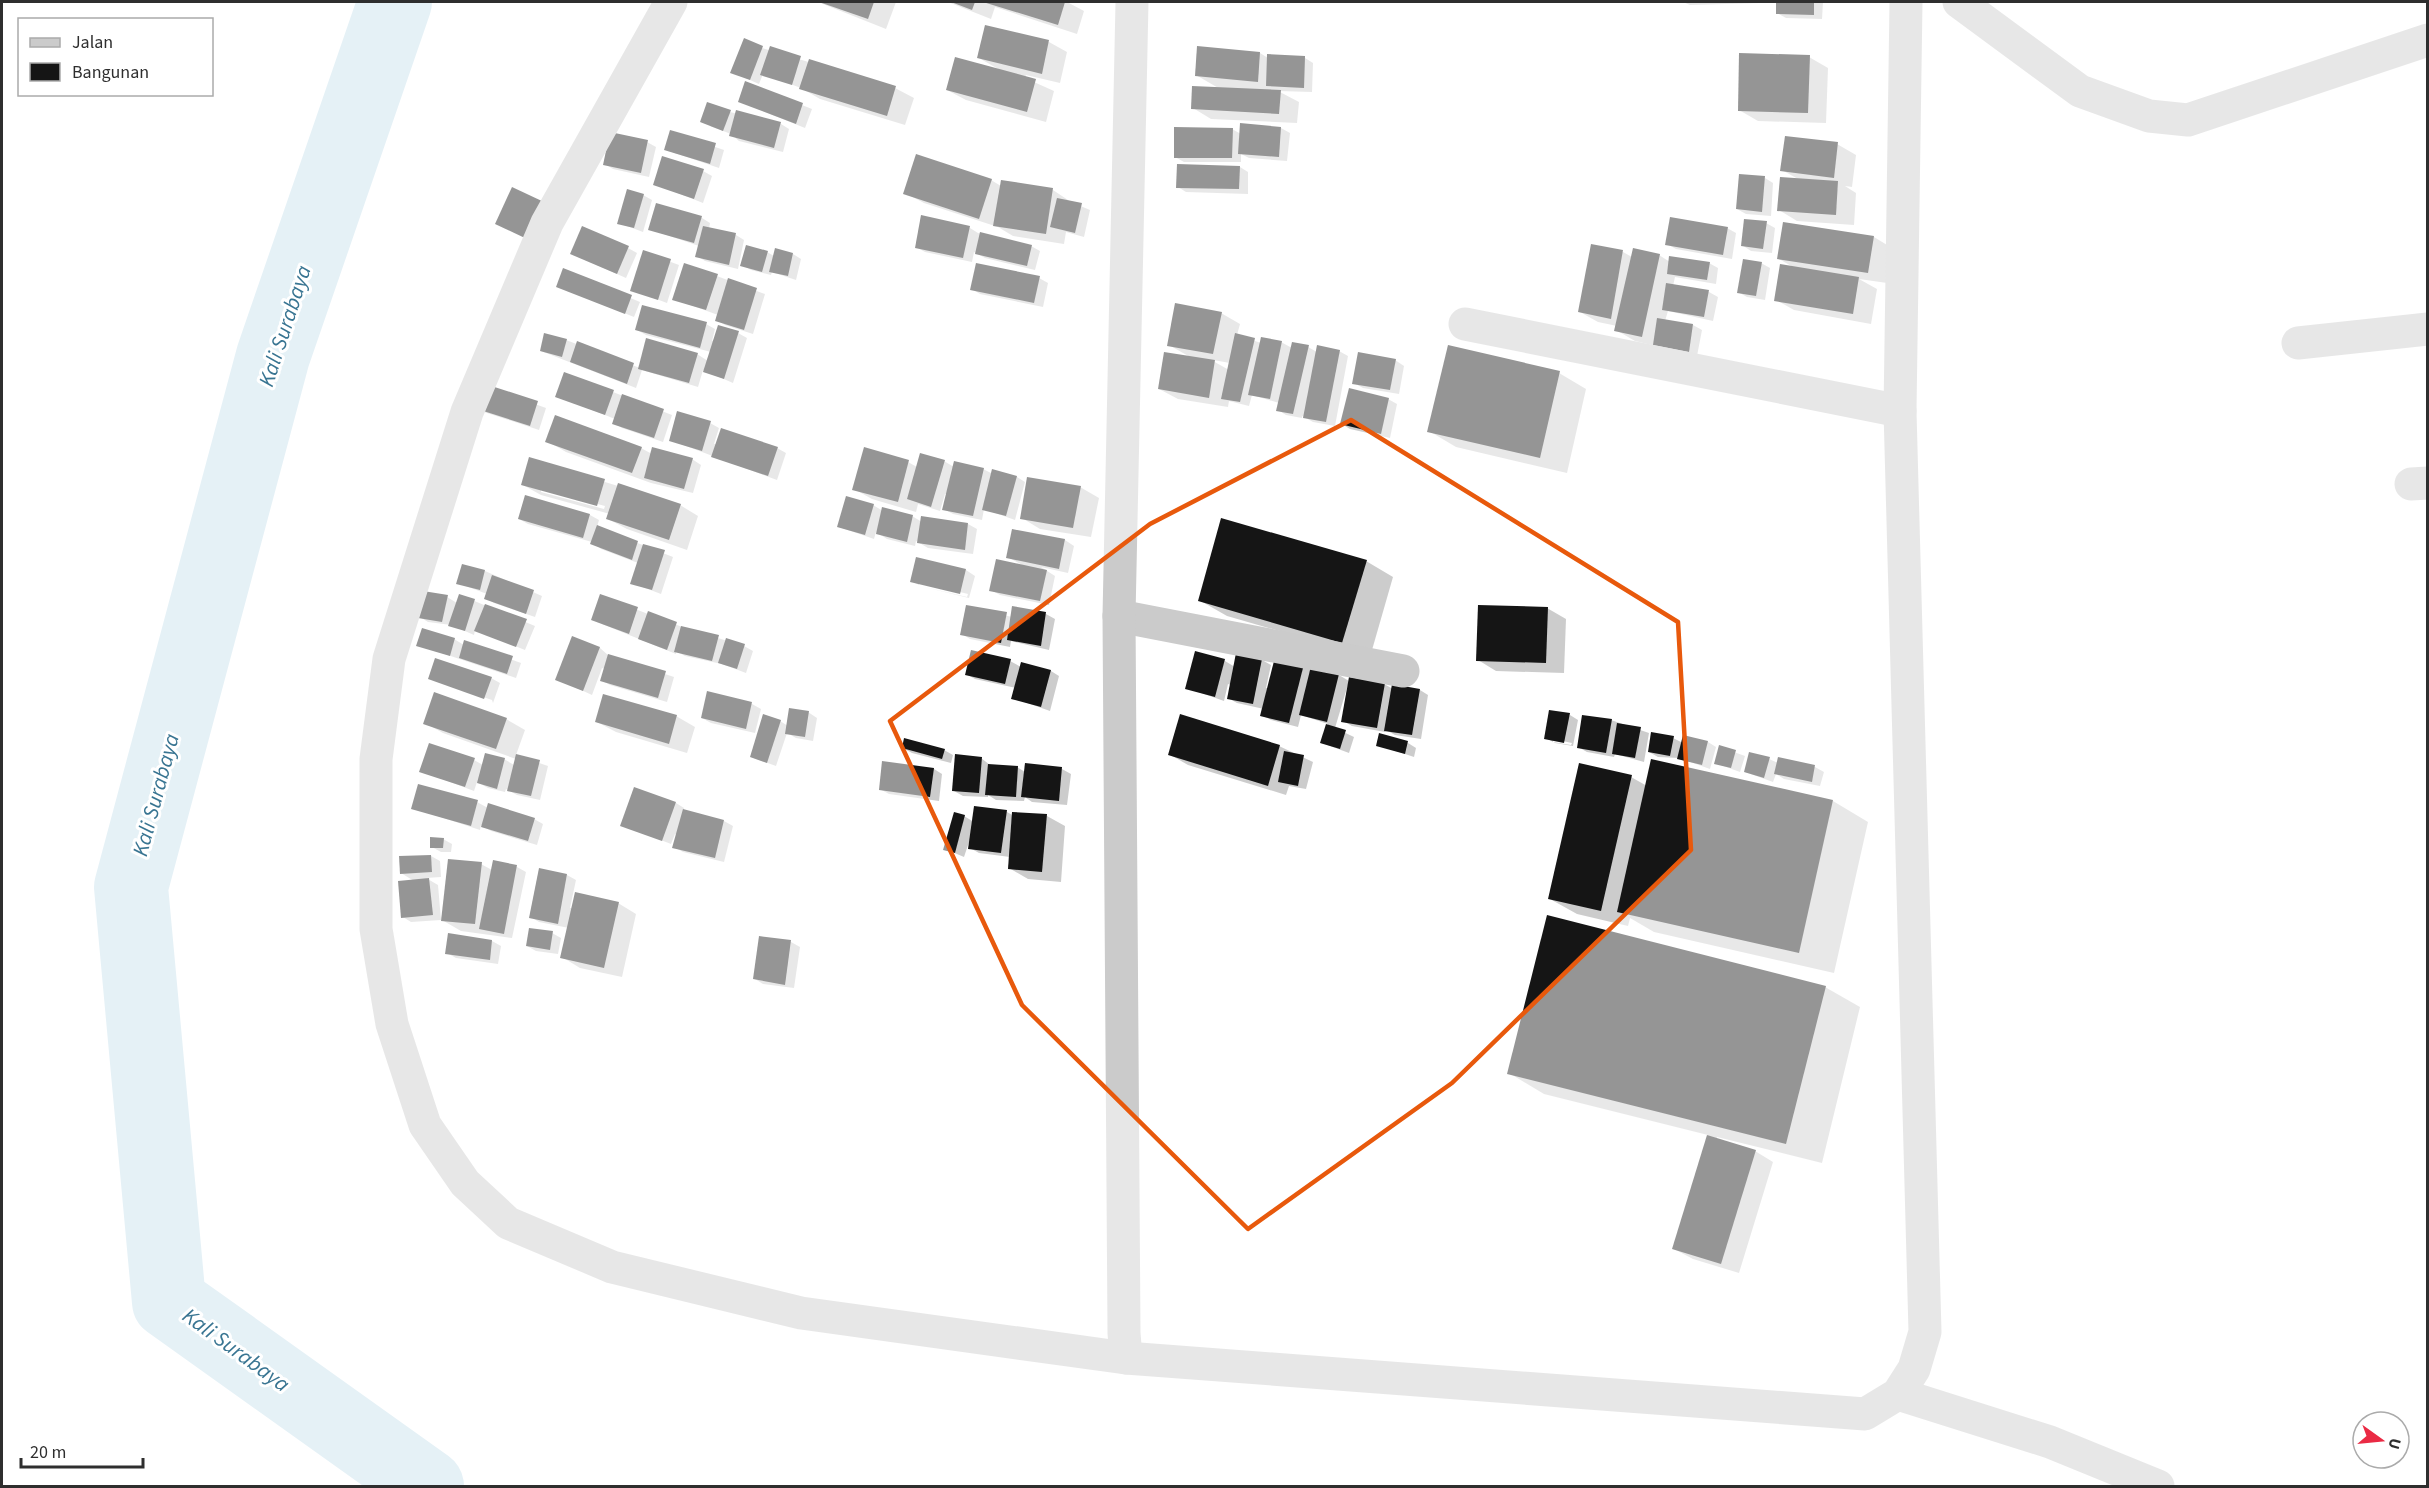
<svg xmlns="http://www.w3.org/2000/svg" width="2429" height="1488" font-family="'Source Sans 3',sans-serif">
<rect width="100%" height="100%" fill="#fff"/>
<g fill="#0003" fill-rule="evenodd">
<polygon points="818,2 896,2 886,29"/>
<polygon points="948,2 1067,2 1084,11 1077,34 995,7 991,19"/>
<polygon points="1683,2 1761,2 1761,3 1690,5"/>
<polygon points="1778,2 1823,2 1822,19 1786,18 1777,13"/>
<polygon points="986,27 1049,42 1067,52 1060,83 1026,75 1025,78 1054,91 1046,122 966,100 947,90 1000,70 979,58"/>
<polygon points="762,48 895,88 914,98 905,125 820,99 801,88 763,74 759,84 732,72"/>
<polygon points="1260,53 1268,58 1305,58 1313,63 1312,92 1278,91 1299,102 1297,123 1211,119 1193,108 1220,89 1196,75"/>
<polygon points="1809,57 1828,68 1826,123 1758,121 1739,110"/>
<polygon points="746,83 812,109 805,128 740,102"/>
<polygon points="730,112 781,124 789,129 783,152 739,141 731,134 710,126"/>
<polygon points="1281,128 1290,133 1287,161 1249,158 1241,154 1241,162 1184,162 1175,157 1232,129 1241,134"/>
<polygon points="671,132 724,150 719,168 666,150"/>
<polygon points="647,142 656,147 649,177 613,169 605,164"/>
<polygon points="1837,144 1856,155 1852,187 1845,186 1856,193 1854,225 1797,221 1779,210 1798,179 1782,170"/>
<polygon points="1240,167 1248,172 1248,194 1186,192 1178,187"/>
<polygon points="703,171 712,176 703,203 655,184"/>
<polygon points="1765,178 1773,183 1771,216 1746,214 1737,209"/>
<polygon points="991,180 1001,186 1053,190 1071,202 1090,210 1084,237 1066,232 1064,244 1013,236 998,227 924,203 905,193"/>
<polygon points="643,195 652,200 643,232 619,223"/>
<polygon points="657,205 702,218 710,223 709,229 736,235 744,240 738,269 705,261 697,256 699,246 649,229"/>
<polygon points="1766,223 1775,228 1772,253 1751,251 1742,245"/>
<polygon points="970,228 978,233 1031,246 1040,251 1035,270 985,258 974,252 972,262 925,252 916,247"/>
<polygon points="1727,228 1736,233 1732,259 1676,249 1667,244"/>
<polygon points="1874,237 1892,248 1887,283 1859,279 1877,289 1871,324 1794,310 1776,300 1793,267 1779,259"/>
<polygon points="1592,246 1623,252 1632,257 1659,255 1670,262 1709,263 1718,268 1716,284 1675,277 1673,286 1709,292 1718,297 1713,321 1668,311 1665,321 1693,325 1702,330 1697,356 1635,341 1616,330 1617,326 1598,322 1580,312"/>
<polygon points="628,248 637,253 626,278 572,254"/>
<polygon points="644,252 679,265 667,303 632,290"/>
<polygon points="767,252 774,256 793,254 801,259 796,280 772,272 771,275 751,270 742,265"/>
<polygon points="1761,263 1770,268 1765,300 1747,297 1738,292"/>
<polygon points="685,264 765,294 753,334 725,325 717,320 718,315 674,299"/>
<polygon points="564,270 640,302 634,317 557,286"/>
<polygon points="1039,278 1048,283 1043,307 980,294 972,289"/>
<path d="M 1221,313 L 1240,324 L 1237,335 L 1261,343 L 1281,342 L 1292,348 L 1308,347 L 1317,352 L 1339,351 L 1348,356 L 1335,426 L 1313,422 L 1302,416 L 1302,418 L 1286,415 L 1278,410 L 1279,403 L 1252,395 L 1249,406 L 1229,401 L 1228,407 L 1178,399 L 1159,389 L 1190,357 L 1169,345 ZM 1213,360 L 1230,363 L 1229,370 L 1213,361 Z"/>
<polygon points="706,324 715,329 712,341 738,333 747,338 733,383 703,370 698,387 642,370 636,388 541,351 566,340 640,368 697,354 708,361 711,352 646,335 637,330"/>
<polygon points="1395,360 1404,366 1399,394 1363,388 1354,383"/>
<polygon points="1559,373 1586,389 1567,473 1456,447 1429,431"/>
<polygon points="483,385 546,408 539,430 484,412"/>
<polygon points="613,392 672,415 663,442 622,428 614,423 615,419 557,396"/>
<polygon points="1388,399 1397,404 1390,438 1350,429 1342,424"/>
<polygon points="710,423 719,428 714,444 777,448 786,453 777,480 670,440"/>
<polygon points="547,441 641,448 652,454 692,459 701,465 693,493 651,483 566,452"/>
<path d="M 530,459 L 680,505 L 698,516 L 687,550 L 627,529 L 608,519 L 610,514 L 541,495 L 523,485 ZM 541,489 L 605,506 L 604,509 L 541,492 Z"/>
<polygon points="944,461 954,467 983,469 993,474 1017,477 1025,482 1015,520 984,509 982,520 953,514 944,509 948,494 945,494 940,511 918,504 916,512 872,499 854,489 908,462 917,467"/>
<polygon points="1080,487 1099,498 1091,537 1040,529 1022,518"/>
<polygon points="526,497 590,515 599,520 597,527 673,557 661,594 632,583 638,563 601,549 592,542 528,524 519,519"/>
<polygon points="873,505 883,511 912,516 922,522 968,524 977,529 973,554 928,548 916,541 915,546 887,539 876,532 874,539 839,527"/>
<polygon points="1013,531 1065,540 1074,546 1068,573 1041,567 1055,576 1049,605 1000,595 991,590 1022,565 1008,557"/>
<polygon points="917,559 966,570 975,576 969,598 920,586 967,597 968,594 919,582 919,585 912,581"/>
<polygon points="1366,561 1393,577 1370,657 1227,616 1199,600"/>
<polygon points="463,565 485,571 542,596 535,617 494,603 486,598 487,594 458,583"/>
<polygon points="460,595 535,626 525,650 475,630 474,635 451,625 428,622 420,617 447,597 457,603"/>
<polygon points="601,596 685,628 744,646 753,651 746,673 722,664 685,656 676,651 676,654 602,624 593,619"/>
<polygon points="967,606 1012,617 1014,608 1046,614 1055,619 1049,650 1011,641 1010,647 970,639 962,634"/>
<polygon points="1547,608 1566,619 1564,673 1496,671 1478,660"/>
<polygon points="573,638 600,648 608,655 674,677 667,702 610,685 601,680 605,669 602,668 592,695 557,679"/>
<polygon points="454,639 464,645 465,642 521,663 516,678 418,645"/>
<polygon points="1196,653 1225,661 1235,667 1262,660 1271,665 1266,688 1269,688 1276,658 1339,675 1349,681 1335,728 1354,737 1349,753 1322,743 1328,724 1301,715 1298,727 1271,720 1262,715 1264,709 1237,703 1228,698 1231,685 1228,684 1224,701 1187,688"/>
<polygon points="1010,661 1021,667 1051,671 1059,676 1050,711 1013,698 1016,688 975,679 966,674"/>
<polygon points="491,678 500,683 493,703 492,700 430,679"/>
<polygon points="1384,684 1393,689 1420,690 1428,695 1421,739 1395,735 1386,730 1385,732 1352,726 1343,721"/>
<polygon points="708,693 752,704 761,709 755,733 711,723 702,718"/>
<polygon points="808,712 817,718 813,741 796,738 787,733 776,766 751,757 780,721 788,726"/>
<path d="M 1570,715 L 1578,720 L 1573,746 L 1555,743 L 1546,738 ZM 1553,739 L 1572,743 L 1571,745 L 1553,742 Z"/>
<polygon points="676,716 695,727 687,753 616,732 597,722"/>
<polygon points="506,719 525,730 516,755 548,766 540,800 517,795 506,789 505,792 488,788 477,782 474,791 421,771 474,760 483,765 504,759 514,765 516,759 443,733 425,723"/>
<polygon points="1611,720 1649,733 1644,762 1615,754 1614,757 1587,752 1578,747"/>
<polygon points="1673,738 1683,743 1708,742 1716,747 1710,769 1679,758 1658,757 1649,752"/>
<polygon points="1408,743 1416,748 1414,757 1378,745"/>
<polygon points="1279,746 1313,762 1306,789 1289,786 1286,795 1188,765 1169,754"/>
<polygon points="1720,747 1745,756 1740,772 1715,763"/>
<polygon points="903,748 944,750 953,755 951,763 912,753"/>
<polygon points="981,758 990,765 1017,767 1025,772 1062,769 1071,774 1067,805 1032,802 1025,797 1024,801 996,800 988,795 988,797 963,796 954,791"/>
<polygon points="1769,759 1778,763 1779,759 1815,767 1824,772 1820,786 1784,779 1776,774 1773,782 1745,772"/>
<polygon points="1653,761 1833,801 1868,822 1834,973 1654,932 1630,918 1628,926 1577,914 1550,899 1631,777 1647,786"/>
<polygon points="934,769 942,774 939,801 889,794 880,789"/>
<polygon points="477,802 488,808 534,819 543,824 537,845 491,831 481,825 480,830 413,808"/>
<polygon points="676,803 684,808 683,811 724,821 733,826 724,862 683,852 674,847 677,835 675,834 671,844 622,825"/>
<polygon points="975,808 1007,812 1014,816 1014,813 1047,816 1065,826 1061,882 1028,879 1009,868 1010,857 979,853 970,848 972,833 964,857 945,849 964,816 974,822"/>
<polygon points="443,839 452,844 451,852 441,852 432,847"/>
<polygon points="431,856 440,861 441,877 426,878 438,885 441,920 411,922 403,917 414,881 401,873"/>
<polygon points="494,862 517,867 526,872 512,938 461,931 442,920 481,864 492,870"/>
<polygon points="540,870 567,875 576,880 570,908 618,903 636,914 622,977 580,968 562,957 569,928 539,922 531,917"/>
<polygon points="552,933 561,938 558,954 536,951 527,946"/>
<polygon points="449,935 492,941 501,946 498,964 456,958 447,953"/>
<polygon points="760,937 791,942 800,947 794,988 763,984 755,979"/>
<polygon points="1825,987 1860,1007 1822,1163 1717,1137 1717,1140 1755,1151 1773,1162 1739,1273 1693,1259 1674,1249 1708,1135 1544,1094 1509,1073"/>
</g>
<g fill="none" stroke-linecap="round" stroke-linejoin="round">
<polyline stroke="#c6e0ec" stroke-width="74" points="395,2 273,356 131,887 169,1302 427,1486"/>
</g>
<g fill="#151515">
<polygon points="819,2 874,2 868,19"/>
<polygon points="951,2 975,2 972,10"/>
<polygon points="983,2 1065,2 1058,25"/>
<polygon points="1776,2 1814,2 1814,15 1776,14"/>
<polygon points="985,25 1049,40 1042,74 977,58"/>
<polygon points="744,38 763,46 750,80 730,73"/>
<polygon points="770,46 801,56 792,85 760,75"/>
<polygon points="1197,46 1260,52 1258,82 1195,76"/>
<polygon points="1739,53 1810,55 1808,113 1738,111"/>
<polygon points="1267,54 1305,56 1304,88 1266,86"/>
<polygon points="955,57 1036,79 1027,112 946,90"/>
<polygon points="809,59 896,86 887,116 799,89"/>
<polygon points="745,81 803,103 796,124 738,102"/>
<polygon points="1192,86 1281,90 1279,114 1191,109"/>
<polygon points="707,102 731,110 723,131 700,122"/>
<polygon points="736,110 781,122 774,148 729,136"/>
<polygon points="1240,123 1281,127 1279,157 1238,154"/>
<polygon points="1174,127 1233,128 1232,158 1174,158"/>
<polygon points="670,130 716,143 710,164 664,150"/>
<polygon points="610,132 648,140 641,173 603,165"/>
<polygon points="1785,136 1838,142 1834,178 1780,171"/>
<polygon points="916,154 992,179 979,219 903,194"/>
<polygon points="662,156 704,169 694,199 653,185"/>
<polygon points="1177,164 1240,166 1239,189 1176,188"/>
<polygon points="1739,174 1765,176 1762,212 1736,209"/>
<polygon points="1780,177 1838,181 1836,215 1777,211"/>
<polygon points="1001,180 1053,188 1046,234 993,226"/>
<polygon points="512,187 544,202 527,239 495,224"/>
<polygon points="627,189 644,194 634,228 617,224"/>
<polygon points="1057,198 1082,203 1075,233 1050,227"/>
<polygon points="656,203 702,216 694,243 648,230"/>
<polygon points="921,215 970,226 963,258 915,248"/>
<polygon points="1670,217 1728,227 1723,255 1665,245"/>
<polygon points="1744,219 1767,221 1763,249 1741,246"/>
<polygon points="1783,222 1874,236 1868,273 1777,259"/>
<polygon points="582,226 629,246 617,274 570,254"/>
<polygon points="703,226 736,233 729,265 695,257"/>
<polygon points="980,232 1032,245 1027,266 975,254"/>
<polygon points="1591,244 1623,250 1611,319 1578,312"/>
<polygon points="746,245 768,251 762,272 740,266"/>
<polygon points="775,248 793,253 788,276 769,272"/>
<polygon points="1633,248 1660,254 1642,337 1614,331"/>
<polygon points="643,250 671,259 658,300 630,291"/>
<polygon points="1669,256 1710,262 1707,280 1667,274"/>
<polygon points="1743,259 1762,262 1756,296 1737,293"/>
<polygon points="684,263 718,274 706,310 672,300"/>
<polygon points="976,263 1040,276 1034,303 970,290"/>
<polygon points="1780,264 1859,277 1853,314 1774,301"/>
<polygon points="563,268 632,295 625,314 556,287"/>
<polygon points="728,278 757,288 744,330 715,321"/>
<polygon points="1666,283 1709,290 1704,317 1662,310"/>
<polygon points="1175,303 1222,312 1213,354 1167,346"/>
<polygon points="642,305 707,322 700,348 635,330"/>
<polygon points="1657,318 1693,324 1689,352 1653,345"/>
<polygon points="718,325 739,331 724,379 703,372"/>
<polygon points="544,333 567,339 562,357 540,351"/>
<polygon points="1235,333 1255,338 1240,402 1221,399"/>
<polygon points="1261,337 1282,341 1270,399 1248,395"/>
<polygon points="646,338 698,353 689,383 638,369"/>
<polygon points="577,341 634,363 627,384 570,362"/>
<polygon points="1292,342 1309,345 1293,414 1276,411"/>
<polygon points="1317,345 1340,350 1326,422 1303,418"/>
<polygon points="1448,345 1560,371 1540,458 1427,432"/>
<polygon points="1164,352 1215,360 1209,398 1158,389"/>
<polygon points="1358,352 1396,359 1390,390 1352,384"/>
<polygon points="564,372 614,390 605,415 555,397"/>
<polygon points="482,383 538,401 530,426 474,408"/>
<polygon points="1349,388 1389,398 1381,434 1340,424"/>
<polygon points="622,394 664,409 654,438 612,424"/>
<polygon points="677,411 711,421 702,451 669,441"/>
<polygon points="555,415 642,447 632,473 545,442"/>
<polygon points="721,428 778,447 768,476 711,457"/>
<polygon points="652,447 693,458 684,489 644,478"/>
<polygon points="864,447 909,460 898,502 852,490"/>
<polygon points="920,453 945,460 931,507 907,499"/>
<polygon points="529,457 605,479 597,506 521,485"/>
<polygon points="954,461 984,468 973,516 942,510"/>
<polygon points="992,469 1017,476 1006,516 982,510"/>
<polygon points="1027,477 1081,486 1073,528 1020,519"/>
<polygon points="618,483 681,504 669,540 606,519"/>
<polygon points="525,495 590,514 583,538 518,519"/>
<polygon points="846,496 874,504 865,535 837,527"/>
<polygon points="882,507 913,515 907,542 876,534"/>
<polygon points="921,516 968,523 965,550 917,543"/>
<polygon points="1221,518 1367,560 1342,643 1198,601"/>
<polygon points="597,525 638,541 632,560 590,544"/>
<polygon points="1012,529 1065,539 1059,569 1006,558"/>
<polygon points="643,544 665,550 652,590 630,584"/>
<polygon points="916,557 966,569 960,594 910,582"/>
<polygon points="996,559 1047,570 1040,601 989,591"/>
<polygon points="462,564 485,570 480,590 456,584"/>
<polygon points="492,575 534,590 526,614 484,599"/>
<polygon points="423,591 448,595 442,622 418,618"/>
<polygon points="459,594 475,599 465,631 448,626"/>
<polygon points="600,594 638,607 629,634 591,620"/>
<polygon points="485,604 527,619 516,647 474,631"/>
<polygon points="966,605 1007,612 1001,643 960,635"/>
<polygon points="1478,605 1548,607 1546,663 1476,661"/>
<polygon points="1012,606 1046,612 1041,646 1007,640"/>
<polygon points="648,611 677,622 667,650 638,639"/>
<polygon points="681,626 719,635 712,661 674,652"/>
<polygon points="422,628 455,638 450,656 416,646"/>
<polygon points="572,636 600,647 583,691 555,680"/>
<polygon points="726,638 745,644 737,669 718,663"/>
<polygon points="464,640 513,656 507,674 459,658"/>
<polygon points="971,650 1011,659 1005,684 965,675"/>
<polygon points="1195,651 1225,659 1215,697 1185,689"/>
<polygon points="1236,653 1262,659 1253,704 1227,699"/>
<polygon points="608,654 666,671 658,698 600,681"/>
<polygon points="1275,657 1304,664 1289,723 1260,716"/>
<polygon points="435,658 492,677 484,699 428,679"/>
<polygon points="1021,662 1051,670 1041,707 1011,699"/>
<polygon points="1311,666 1339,674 1327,722 1299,715"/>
<polygon points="1349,677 1385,683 1377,728 1341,722"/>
<polygon points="1392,684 1420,689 1412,735 1384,731"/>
<polygon points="707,691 752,702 746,729 701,718"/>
<polygon points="434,692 507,718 496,749 423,724"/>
<polygon points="603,694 677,715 669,744 595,722"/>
<polygon points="789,708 809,711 805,737 785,734"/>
<polygon points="1549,710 1570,713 1564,743 1544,739"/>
<polygon points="763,714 781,720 767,763 750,757"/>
<polygon points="1180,714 1280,745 1268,786 1168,755"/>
<polygon points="1582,715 1612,719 1606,753 1577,748"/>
<polygon points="1617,723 1641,727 1635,758 1612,754"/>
<polygon points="1326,724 1346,730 1340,749 1320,743"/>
<polygon points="1651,732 1674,736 1670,756 1648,752"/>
<polygon points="1379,733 1408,741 1405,754 1376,746"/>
<polygon points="1683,735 1708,741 1702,765 1677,759"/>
<polygon points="904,738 945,749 942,759 902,748"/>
<polygon points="429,743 475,758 465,787 419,772"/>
<polygon points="1719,745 1736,750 1731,768 1714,764"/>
<polygon points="1284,751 1304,755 1298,786 1278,782"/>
<polygon points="1749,752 1770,757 1764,778 1744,772"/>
<polygon points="485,753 505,758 497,789 477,783"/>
<polygon points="516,754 540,760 531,796 507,791"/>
<polygon points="955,754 982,757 979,793 952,791"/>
<polygon points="1778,757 1815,765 1812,782 1774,774"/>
<polygon points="1651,759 1833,800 1799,953 1617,912"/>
<polygon points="882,761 934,768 930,797 879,790"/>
<polygon points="1025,763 1062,767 1059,801 1021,797"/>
<polygon points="1579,763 1632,775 1601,911 1548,899"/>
<polygon points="988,764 1018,766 1016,797 985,795"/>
<polygon points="418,784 478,800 471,826 411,809"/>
<polygon points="634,787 676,802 662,841 620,826"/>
<polygon points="488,803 535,818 528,841 481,827"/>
<polygon points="974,806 1007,810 1001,853 968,849"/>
<polygon points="683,809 724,820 715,858 672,848"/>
<polygon points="954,812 965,815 955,853 943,850"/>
<polygon points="1012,812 1047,814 1042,872 1008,869"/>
<polygon points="430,837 444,838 443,848 430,848"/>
<polygon points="431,855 432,872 400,874 399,856"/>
<polygon points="448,859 482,862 475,924 441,921"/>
<polygon points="493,860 517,865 504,934 479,929"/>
<polygon points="539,868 567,874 558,924 529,918"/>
<polygon points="429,878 433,915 401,918 398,881"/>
<polygon points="575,892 619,902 604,968 560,958"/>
<polygon points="1547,915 1826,986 1786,1144 1507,1074"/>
<polygon points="529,928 553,931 550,950 526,946"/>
<polygon points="448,933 492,940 490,960 445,954"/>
<polygon points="759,936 791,940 785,985 753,979"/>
<polygon points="1707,1135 1756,1150 1721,1264 1672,1249"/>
</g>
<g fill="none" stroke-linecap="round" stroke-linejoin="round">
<g stroke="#cbcbcb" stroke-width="33">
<polyline points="671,2 547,223 467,412 389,659 376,759 376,929 392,1024 425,1125 465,1183 508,1223 612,1267 801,1313 1126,1358 1865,1414 1898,1394 1914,1369 1925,1332 1900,411 1906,2"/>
<polyline points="1959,2 2080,91 2149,116 2188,120 2428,40"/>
<polyline points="1465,324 1900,411"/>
<polyline points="2298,343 2428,329"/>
<polyline points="2411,484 2428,483"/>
<polyline points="1119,616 1403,671"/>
<polyline points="1126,1358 1124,1333 1119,616 1132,2"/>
<polyline points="1898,1394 2050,1442 2158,1486"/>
</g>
</g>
<path d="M0 0H2429V1488H0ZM 1351,420 L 1678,622 L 1691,850 L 1452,1083 L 1248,1229 L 1022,1005 L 890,721 L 1150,524 Z" fill="#fff" fill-opacity=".55" fill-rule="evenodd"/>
<path fill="none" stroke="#e8590c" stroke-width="4.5" stroke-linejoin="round" d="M 1351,420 L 1678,622 L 1691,850 L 1452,1083 L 1248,1229 L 1022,1005 L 890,721 L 1150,524 Z"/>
<g text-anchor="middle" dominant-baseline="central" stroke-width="6" stroke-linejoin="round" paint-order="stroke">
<g font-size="22" font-style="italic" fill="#397592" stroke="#fff">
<text transform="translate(285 326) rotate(-72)">Kali Surabaya</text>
<text transform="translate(156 795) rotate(-75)">Kali Surabaya</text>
<text transform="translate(236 1350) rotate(36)">Kali Surabaya</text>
</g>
</g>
<rect width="2429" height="1488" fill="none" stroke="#2e2e2e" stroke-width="6"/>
<rect x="18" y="18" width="195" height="78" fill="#ffffff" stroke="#ababab" stroke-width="1.5"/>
<rect x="30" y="38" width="30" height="9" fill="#cbcbcb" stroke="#ababab" stroke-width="1.5"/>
<text x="72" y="48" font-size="18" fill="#2e2e2e">Jalan</text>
<rect x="30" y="63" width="30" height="18" fill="#151515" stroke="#ababab" stroke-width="1.5"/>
<text x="72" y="78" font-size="18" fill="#2e2e2e">Bangunan</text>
<g transform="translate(2381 1440) rotate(105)"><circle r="28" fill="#ffffff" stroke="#ababab" stroke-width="1.5"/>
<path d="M0-4.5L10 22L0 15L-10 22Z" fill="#ea2a44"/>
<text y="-9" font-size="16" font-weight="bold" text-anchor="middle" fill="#2e2e2e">U</text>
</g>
<path d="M21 1458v9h122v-9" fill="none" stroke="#2e2e2e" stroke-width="3"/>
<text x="30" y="1458" font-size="18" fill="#2e2e2e" stroke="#ffffff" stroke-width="4.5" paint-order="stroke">20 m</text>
</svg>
